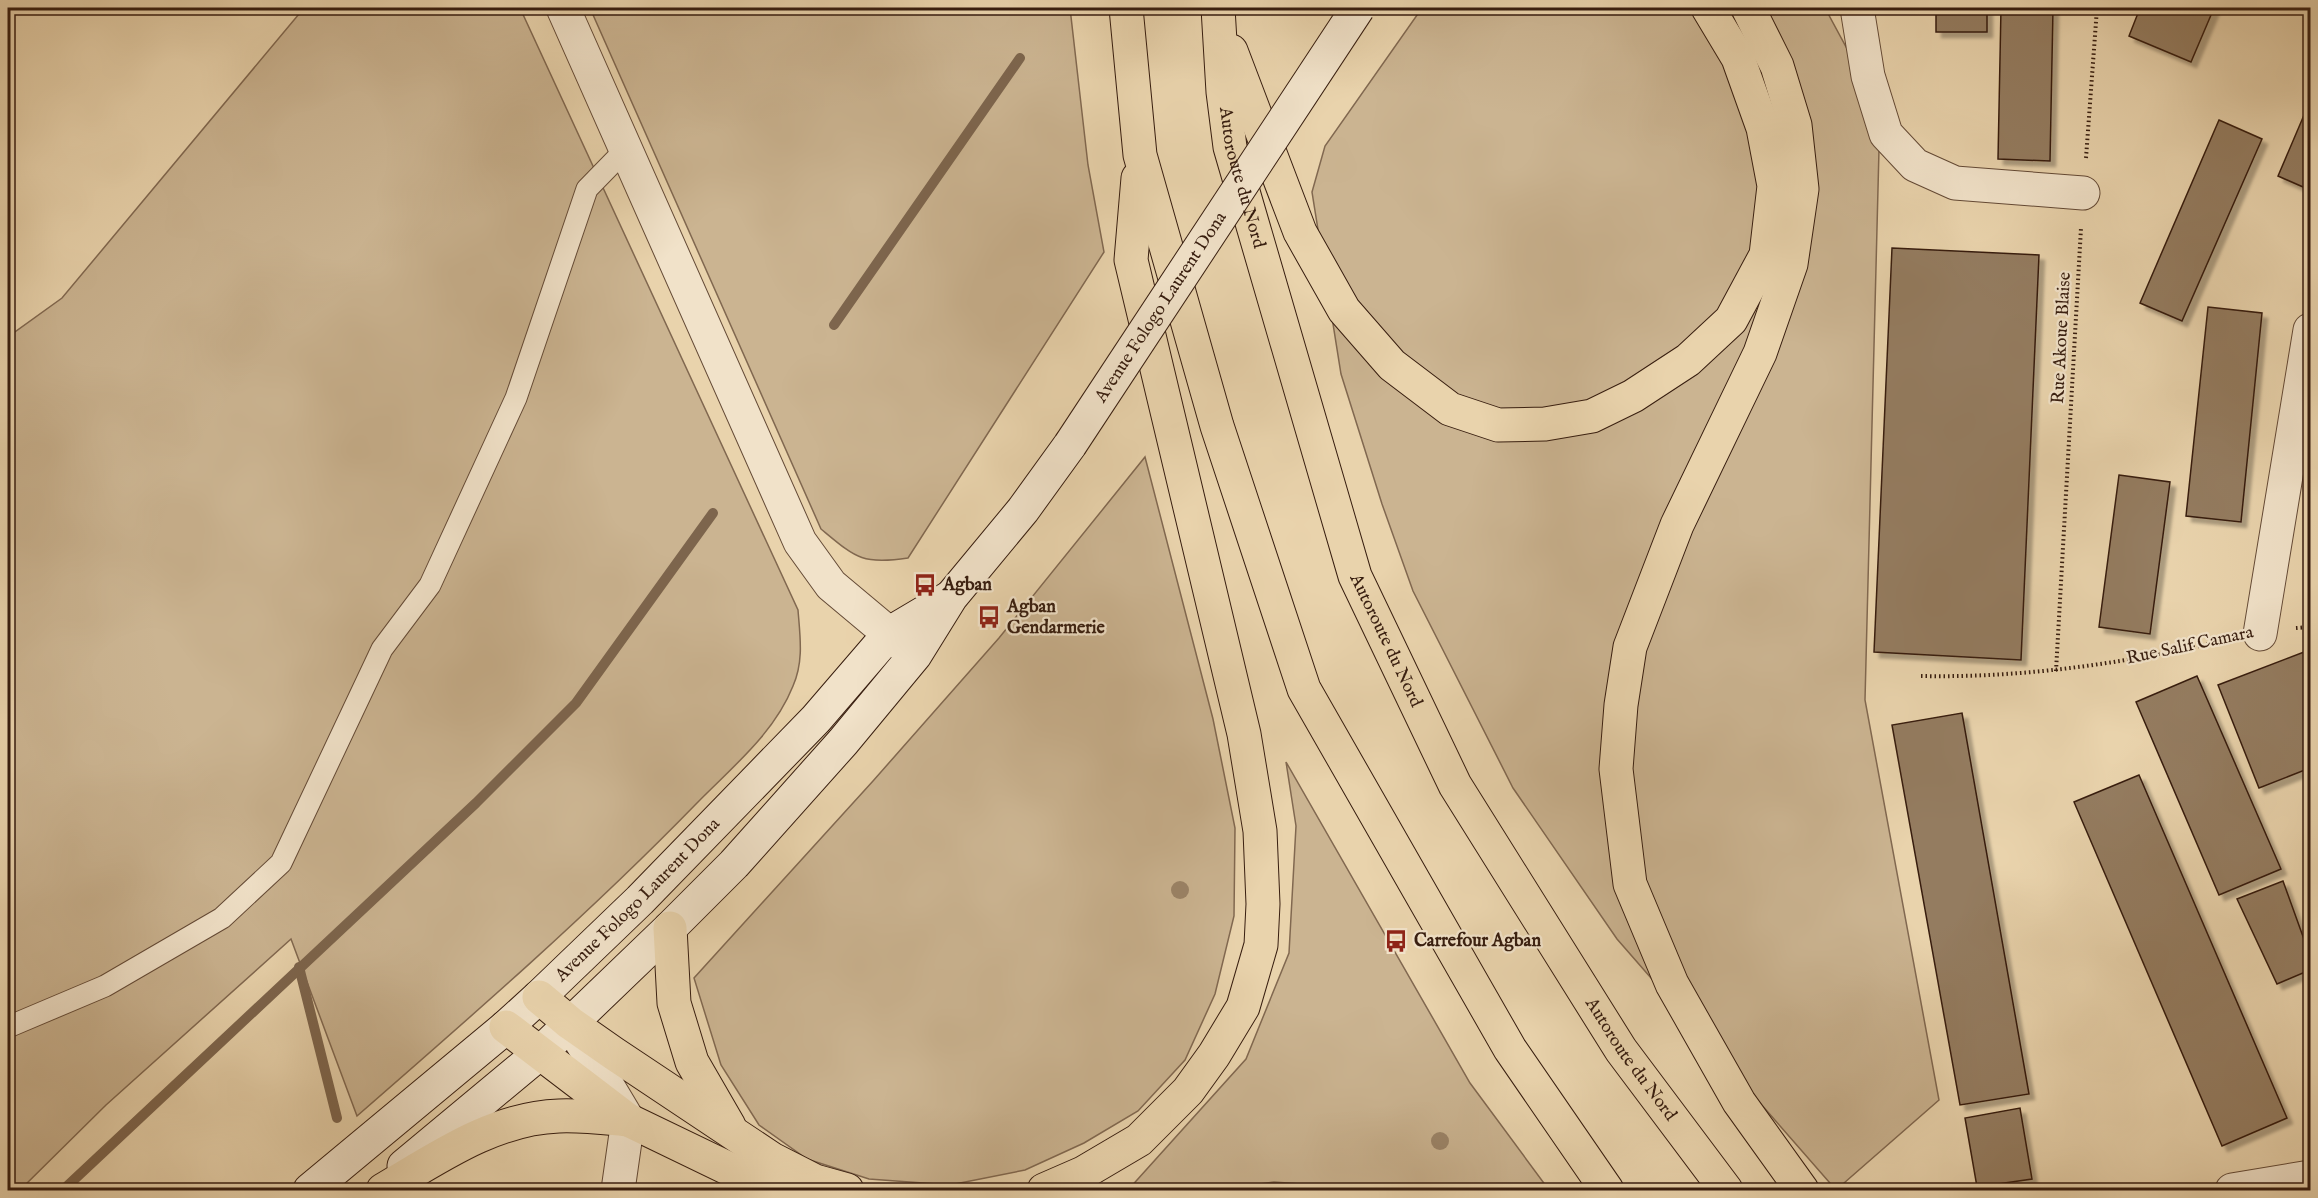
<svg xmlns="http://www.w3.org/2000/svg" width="2318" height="1198" font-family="'IM FELL English',serif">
<defs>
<filter id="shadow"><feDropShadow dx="5.5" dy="5.5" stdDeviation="1.5" flood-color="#0004"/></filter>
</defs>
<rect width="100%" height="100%" fill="#e9d3ac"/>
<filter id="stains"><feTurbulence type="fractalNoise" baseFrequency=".00333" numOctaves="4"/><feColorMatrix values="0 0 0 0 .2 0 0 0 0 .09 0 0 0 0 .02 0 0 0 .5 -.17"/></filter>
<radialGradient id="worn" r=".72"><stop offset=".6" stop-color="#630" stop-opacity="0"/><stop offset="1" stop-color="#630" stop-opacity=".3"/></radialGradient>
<g fill="#cbb491" stroke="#816850" stroke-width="1.5">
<path d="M 304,8 L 520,8 L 798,610 C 800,636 804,661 793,686 C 774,734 731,768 696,804 C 589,914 473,1015 357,1116 L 291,939 L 106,1105 L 20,1190 L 8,1190 L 8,337 L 62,298 Z"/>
<path d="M 590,8 L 1070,8 L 1088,165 L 1104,252 L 908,558 C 862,565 856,558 821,529 Z"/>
<polygon points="1422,8 1825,8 1880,110 1865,700 1939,1100 1836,1190 1617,939 1513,788 1413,591 1382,504 1341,374 1312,192 1325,146"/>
<polygon points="1145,457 1213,719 1235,828 1234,916 1215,994 1185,1060 1138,1111 1084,1143 1025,1170 950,1185 869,1179 807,1159 759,1125 721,1065 694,978 873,781 999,638"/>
<polygon points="1286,762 1470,1083 1549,1190 1381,1190 1274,1182 1219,1190 1128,1190 1246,1059 1289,953 1296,826"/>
</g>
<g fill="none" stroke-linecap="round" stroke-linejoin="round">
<g stroke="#7d654d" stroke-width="10">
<polyline points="834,325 1020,58"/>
<polyline points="299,967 337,1118"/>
<polyline points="63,1190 476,803 576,703 713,513"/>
</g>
</g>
<g fill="#947c61" stroke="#371d0f" stroke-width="1.5" filter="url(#shadow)">
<rect x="1936" y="8" width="51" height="24"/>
<polygon points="2001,8 2053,9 2050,161 1998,159"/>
<polygon points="2140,8 2214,8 2191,62 2129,36"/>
<polygon points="2310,101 2310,190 2278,176"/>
<polygon points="2219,120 2262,139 2182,321 2140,303"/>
<polygon points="1892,248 2039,255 2021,660 1874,652"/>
<polygon points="2208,307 2262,313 2241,522 2186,516"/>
<polygon points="2119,475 2170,482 2150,634 2099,627"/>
<polygon points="2304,652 2310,670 2310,768 2259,788 2218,685"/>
<polygon points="2197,676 2281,869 2219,895 2136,702"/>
<polygon points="1962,713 2029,1094 1960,1105 1892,725"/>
<polygon points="2139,775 2287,1118 2222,1146 2074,802"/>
<polygon points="2283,881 2310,956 2310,970 2277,984 2237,899"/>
<polygon points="2020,1108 2032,1179 1977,1187 1965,1118"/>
</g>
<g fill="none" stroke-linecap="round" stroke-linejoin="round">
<g stroke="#644a36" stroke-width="23">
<polyline id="lane" points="8,1027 105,986 222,918 281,863 382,649 430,585 516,398 587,189 626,149"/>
</g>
<g stroke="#644a36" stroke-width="35">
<g id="street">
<polyline points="563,8 800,542 831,585 911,652"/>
<polyline points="1857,8 1868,76 1886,134 1915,165 1955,183 2083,193"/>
<polyline points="2260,634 2310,330"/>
<polyline points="570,1023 628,1120 618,1190"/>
<polyline points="2232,1190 2310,1177"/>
</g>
</g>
<g stroke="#371d0f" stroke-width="35">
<g id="secondary">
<polyline points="404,1166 541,1052 670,928 734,864 843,742 915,655 951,597 1023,510 1070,445"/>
<path id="s1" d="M 310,1190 L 506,1027 L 539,997 L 640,900 L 816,719 L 890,633 L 949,598"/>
</g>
</g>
<g stroke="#371d0f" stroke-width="35">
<g id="highway">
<polyline points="1126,8 1140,155 1217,426 1304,689 1510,1049 1607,1190"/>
<path id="s2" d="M 1218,8 L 1223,92 L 1230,147 L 1355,576 L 1455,785 L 1621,1050 L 1726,1190"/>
<polyline points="1748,8 1777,66 1795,125 1802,189 1791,264 1760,353 1677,525 1630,647 1621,705 1616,769 1630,884 1672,984 1739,1102 1802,1190"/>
<polyline points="1231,51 1300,232 1344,310 1392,365 1450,409 1498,425 1545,424 1592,416 1633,396 1688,360 1731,320 1766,255 1774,186 1763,128 1738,58 1708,8"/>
<polyline points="670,928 674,1003 692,1062 729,1126"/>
<polyline points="539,997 570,1023 613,1053 772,1159 815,1181 847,1190"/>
<polyline points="506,1027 628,1120 773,1190"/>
<path d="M 383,1190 C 437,1158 494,1118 559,1116 C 582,1115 606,1118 628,1120"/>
<polyline points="1044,1190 1083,1173 1139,1140 1188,1091 1214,1055 1243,1007 1261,945 1263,904 1260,831 1244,734 1131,260 1138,178"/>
</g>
</g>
<g stroke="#371d0f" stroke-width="4" stroke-dasharray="1.5 3" stroke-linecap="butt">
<polyline points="2086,158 2097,8"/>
<polyline points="2296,628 2310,627"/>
<polyline points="2056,671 2081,228"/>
<path d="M 1921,676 C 2025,678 2126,663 2227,640"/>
</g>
<use href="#lane" stroke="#f1e2c9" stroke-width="21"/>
<use href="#street" stroke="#f1e2c9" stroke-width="33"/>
<use href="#secondary" stroke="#f1e2c9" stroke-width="33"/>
<use href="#highway" stroke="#e9d3ac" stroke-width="33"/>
<g stroke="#371d0f" stroke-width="35" stroke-linecap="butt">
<g id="secondary-bridge">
<path id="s3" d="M 1070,445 L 1358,8"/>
</g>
</g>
<use href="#secondary-bridge" stroke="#f1e2c9" stroke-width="33"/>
</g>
<g fill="#9b8468">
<circle cx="1180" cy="890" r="9"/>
<circle cx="1440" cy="1141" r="9"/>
</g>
<defs>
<g id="bus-bare" transform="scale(1.8)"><path d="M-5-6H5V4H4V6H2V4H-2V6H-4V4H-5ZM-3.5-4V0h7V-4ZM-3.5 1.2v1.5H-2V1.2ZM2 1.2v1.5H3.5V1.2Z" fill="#8f2418" stroke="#f1e2c9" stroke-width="2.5" paint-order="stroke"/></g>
</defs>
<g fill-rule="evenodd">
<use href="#bus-bare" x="925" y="585"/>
<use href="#bus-bare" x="989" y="617"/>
<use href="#bus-bare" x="1396" y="941"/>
</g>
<g text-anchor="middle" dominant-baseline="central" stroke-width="4.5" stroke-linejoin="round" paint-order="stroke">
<g font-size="18" fill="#371d0f" stroke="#f1e2c9">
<text stroke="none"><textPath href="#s2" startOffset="172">Autoroute du Nord</textPath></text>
<text stroke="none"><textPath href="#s3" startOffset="165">Avenue Fologo Laurent Dona</textPath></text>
<text transform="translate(2062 338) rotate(-87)">Rue Akoue Blaise</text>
<text stroke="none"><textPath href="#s2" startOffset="658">Autoroute du Nord</textPath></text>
<text transform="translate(2190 646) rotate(-12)">Rue Salif Camara</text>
<text stroke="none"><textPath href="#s1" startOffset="438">Avenue Fologo Laurent Dona</textPath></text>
<text stroke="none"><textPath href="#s2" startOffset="1144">Autoroute du Nord</textPath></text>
</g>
<g font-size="18" font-weight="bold" fill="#371d0f" stroke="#f1e2c9" text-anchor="start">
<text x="943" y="585">Agban</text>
<text x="1007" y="607">Agban<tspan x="1007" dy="21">Gendarmerie</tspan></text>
<text x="1414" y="941">Carrefour Agban</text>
</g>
</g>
<rect width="2318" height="1198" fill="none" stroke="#e9d3ac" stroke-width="30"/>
<rect x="9" y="9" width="2300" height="1180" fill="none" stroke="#371d0f" stroke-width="3"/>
<rect x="15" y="15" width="2288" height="1168" fill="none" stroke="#371d0f" stroke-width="1.5"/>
<rect width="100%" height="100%" filter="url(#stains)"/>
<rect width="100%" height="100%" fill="url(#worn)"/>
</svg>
